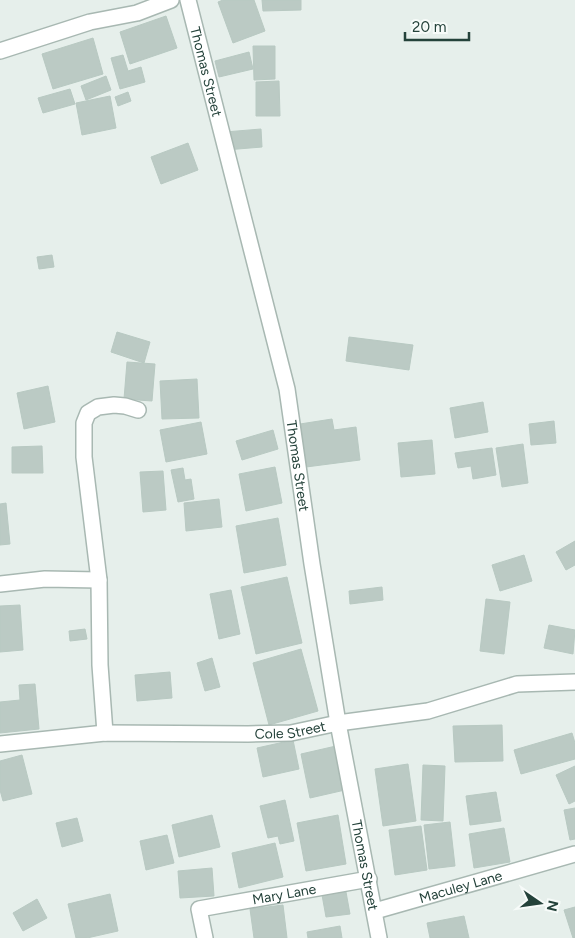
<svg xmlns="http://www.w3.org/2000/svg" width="575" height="938" font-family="Figtree,sans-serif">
<rect width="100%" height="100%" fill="#e6efeb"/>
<g fill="#bbcac4" stroke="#b8c9c2">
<polygon points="223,0 254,0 265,31 233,43 218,2"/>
<polygon points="262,0 301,0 301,10 263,11"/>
<polygon points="166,16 177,48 130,64 120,32"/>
<polygon points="93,38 103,74 53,89 42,54"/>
<polygon points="253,46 275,46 275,79 254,80"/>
<polygon points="249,52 253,69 219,77 215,61"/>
<polygon points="123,55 128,71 141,67 145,82 120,89 111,58"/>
<polygon points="106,76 111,90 86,100 81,86"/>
<polygon points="279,81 280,116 256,116 256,82"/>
<polygon points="70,89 75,104 43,113 38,98"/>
<polygon points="128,92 131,101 118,106 115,97"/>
<polygon points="110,96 116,128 82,135 76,103"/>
<polygon points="261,129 262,147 226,150 225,132"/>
<polygon points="188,143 198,170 161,184 151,157"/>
<polygon points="52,255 54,267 39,269 37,257"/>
<polygon points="117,332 150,342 144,363 111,352"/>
<polygon points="349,337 413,345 409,370 346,361"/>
<polygon points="127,362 155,364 152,401 124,399"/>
<polygon points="197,379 199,418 162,419 160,381"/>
<polygon points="48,386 55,422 24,429 17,393"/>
<polygon points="483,402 488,432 455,438 450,408"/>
<polygon points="332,419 334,430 356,427 360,460 306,467 300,424"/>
<polygon points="554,421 556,443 531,445 529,424"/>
<polygon points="201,422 207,454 166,462 160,430"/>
<polygon points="273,430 278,449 242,460 236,441"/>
<polygon points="432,440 435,474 401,477 398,443"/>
<polygon points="523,444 528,483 502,487 496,448"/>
<polygon points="42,446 43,473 12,473 12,447"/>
<polygon points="492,448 496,475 473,479 471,466 458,468 455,453"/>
<polygon points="275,467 282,503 246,511 239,474"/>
<polygon points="183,468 185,480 191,479 194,499 178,502 171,470"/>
<polygon points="163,471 166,510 143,512 140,472"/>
<polygon points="219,499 222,527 186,531 184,503"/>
<polygon points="6,503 10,544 0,545 0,504"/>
<polygon points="278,518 286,565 244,573 236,526"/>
<polygon points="575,541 575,565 566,570 556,552"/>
<polygon points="524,555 532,581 500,591 492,565"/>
<polygon points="287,577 302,643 256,654 241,587"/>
<polygon points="382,587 383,600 350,604 349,591"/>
<polygon points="231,590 240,634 219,639 210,594"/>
<polygon points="486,599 510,602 504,654 480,651"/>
<polygon points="20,605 23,650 0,652 0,606"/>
<polygon points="549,625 575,630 573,654 544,648"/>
<polygon points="85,629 87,639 70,641 69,631"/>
<polygon points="301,649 318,711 269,725 253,663"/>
<polygon points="212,658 220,687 205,691 197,663"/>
<polygon points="170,672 172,698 137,701 135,675"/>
<polygon points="35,684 39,729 0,733 0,702 20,700 19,685"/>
<polygon points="502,725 503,761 455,762 453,726"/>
<polygon points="572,733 575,743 575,759 521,774 514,750"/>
<polygon points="293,740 299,769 263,777 257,748"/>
<polygon points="336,746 345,790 310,798 301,754"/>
<polygon points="22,755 32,794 3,801 0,790 0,761"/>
<polygon points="408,764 416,821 383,826 375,769"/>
<polygon points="423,765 445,766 443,821 421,820"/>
<polygon points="575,766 575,801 569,804 556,775"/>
<polygon points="496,792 501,821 470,825 466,796"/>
<polygon points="285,800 294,841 280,844 278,836 268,838 260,806"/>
<polygon points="575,808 575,839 570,840 564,810"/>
<polygon points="212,815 220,847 179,857 172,825"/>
<polygon points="338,815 346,864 306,871 297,823"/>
<polygon points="77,818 83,841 62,847 56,823"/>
<polygon points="450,822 455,866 429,869 424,825"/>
<polygon points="421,826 427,870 395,875 389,830"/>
<polygon points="504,828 510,862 474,868 469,834"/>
<polygon points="167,835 174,863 146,870 140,841"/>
<polygon points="275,843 283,877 239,888 232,853"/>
<polygon points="212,868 214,896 180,898 178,871"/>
<polygon points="346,892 350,914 326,917 322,895"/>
<polygon points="110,894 118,931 87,938 76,938 68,904"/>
<polygon points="37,899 47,918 23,931 13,913"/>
<polygon points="283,905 287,938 254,938 250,909"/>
<polygon points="575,907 575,938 573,938 564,910"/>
<polygon points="464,916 469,938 430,938 427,923"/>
<polygon points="340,926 342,938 308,938 307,932"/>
</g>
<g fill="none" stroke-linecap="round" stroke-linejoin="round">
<g stroke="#a8b8b2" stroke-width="18">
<g id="minor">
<path id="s1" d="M 188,0 L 287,389 L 312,564 L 338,723 L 379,938"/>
<polyline points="0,51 90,22 137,13 171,0"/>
<polyline points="0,584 45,579 99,580"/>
<polyline points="105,733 100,665 99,580 84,457 84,423 88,413 98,407 114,405 125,406 138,410"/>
<path id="s2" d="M 0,744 L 105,733 L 248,734 L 291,733 L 338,723 L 428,711 L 517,684 L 575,682"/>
<path id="s3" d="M 375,911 L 575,854"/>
<path id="s4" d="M 205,938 L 199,909 L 369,879"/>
</g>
</g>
<use href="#minor" stroke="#fff" stroke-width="15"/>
</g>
<g text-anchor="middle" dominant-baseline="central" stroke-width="4.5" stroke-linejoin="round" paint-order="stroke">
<g font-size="14" fill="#24423a" stroke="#f7fbf9">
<text stroke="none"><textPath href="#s1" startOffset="74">Thomas Street</textPath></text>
<text stroke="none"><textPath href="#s1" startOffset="479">Thomas Street</textPath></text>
<text stroke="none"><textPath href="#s2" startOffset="291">Cole Street</textPath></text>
<text stroke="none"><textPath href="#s1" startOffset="884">Thomas Street</textPath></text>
<text stroke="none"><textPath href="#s3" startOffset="89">Maculey Lane</textPath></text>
<text stroke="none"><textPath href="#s4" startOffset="116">Mary Lane</textPath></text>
</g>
</g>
<g transform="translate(540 903) rotate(103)" stroke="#f7fbf9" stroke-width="4" paint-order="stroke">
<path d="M0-4L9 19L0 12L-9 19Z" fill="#24423a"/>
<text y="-8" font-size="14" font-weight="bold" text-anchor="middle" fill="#24423a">N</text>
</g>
<path d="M405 32v8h64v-8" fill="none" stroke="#24423a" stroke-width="2.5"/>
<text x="412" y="32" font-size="15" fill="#24423a" stroke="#f7fbf9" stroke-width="4" paint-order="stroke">20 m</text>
</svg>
